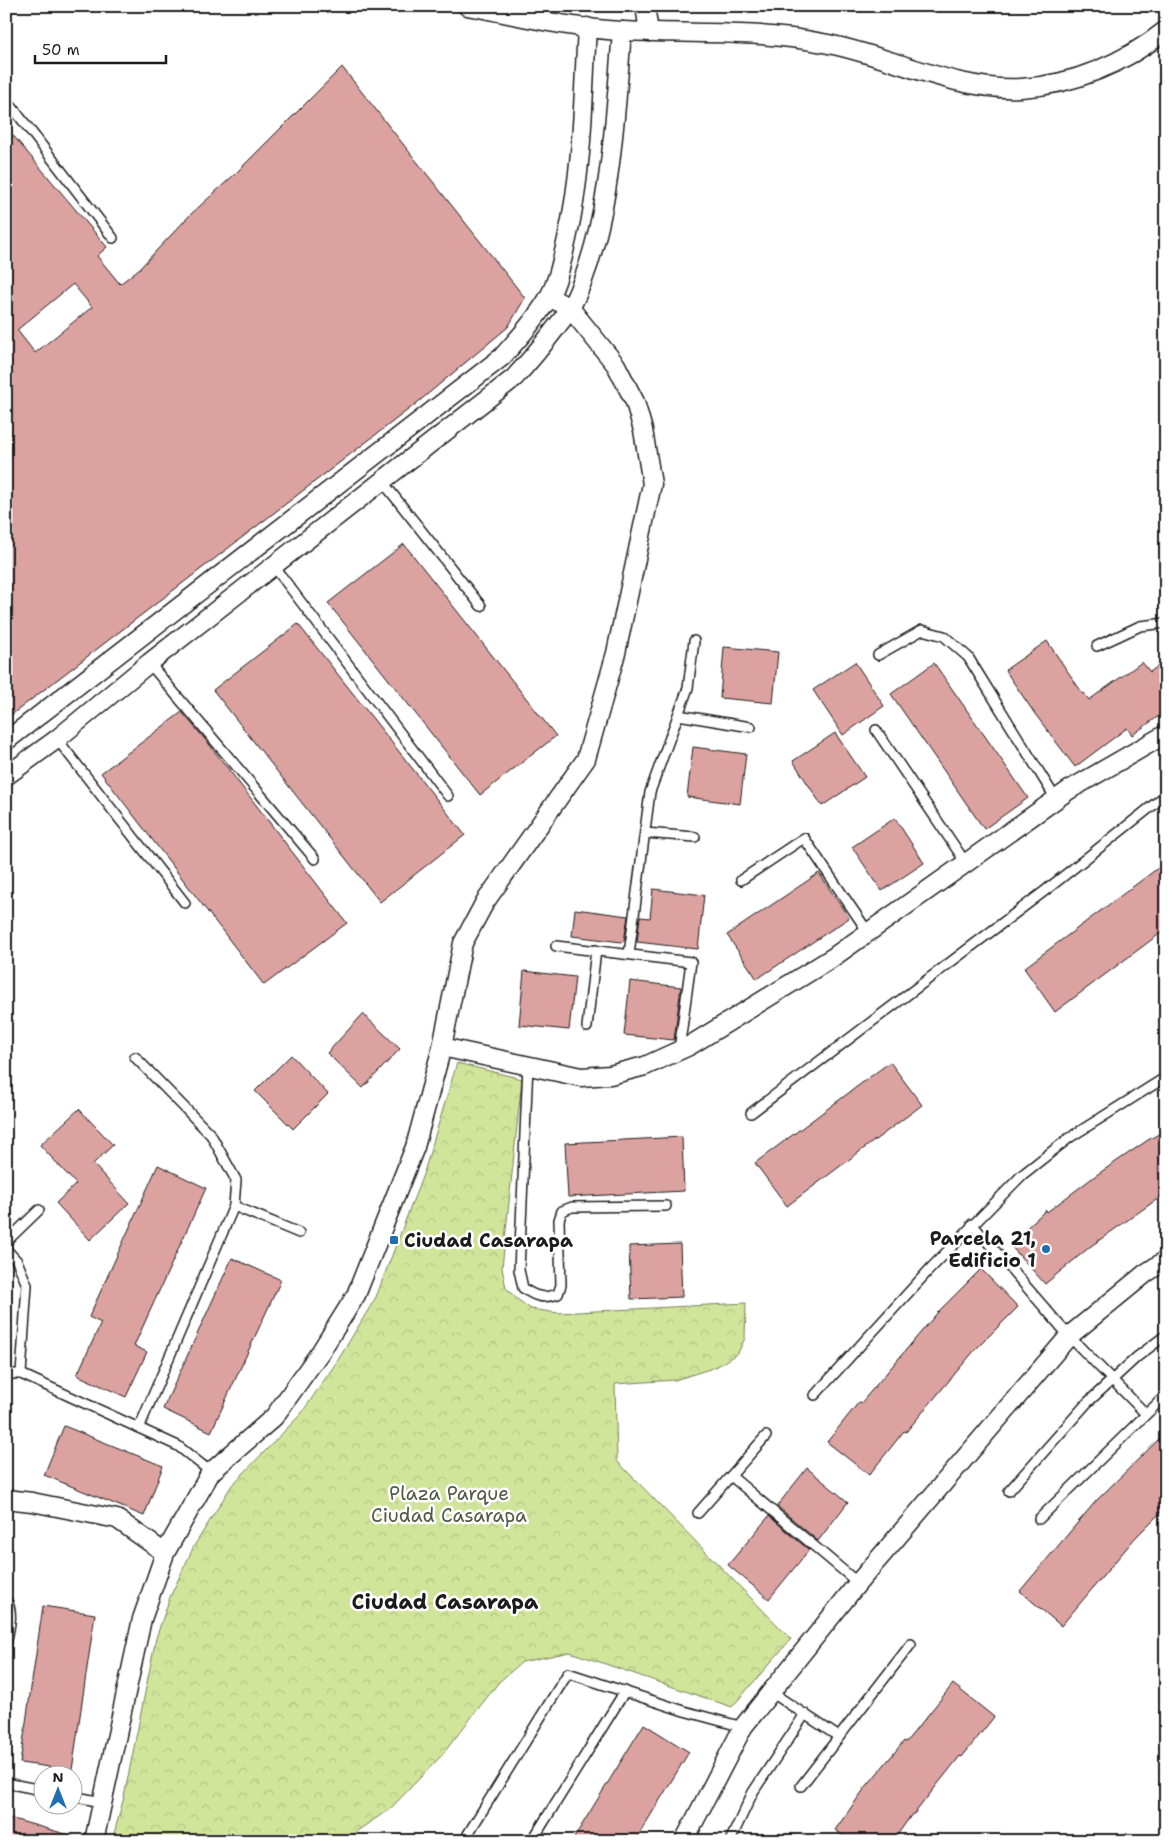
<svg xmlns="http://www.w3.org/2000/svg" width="1172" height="1847" font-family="'Shantell Sans',sans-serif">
<defs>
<pattern id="forest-crowns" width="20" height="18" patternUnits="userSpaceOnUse" patternTransform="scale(1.25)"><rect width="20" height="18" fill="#d1e59a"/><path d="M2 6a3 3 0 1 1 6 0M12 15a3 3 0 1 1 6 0" fill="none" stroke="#b3c484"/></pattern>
</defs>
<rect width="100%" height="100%" fill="#fff"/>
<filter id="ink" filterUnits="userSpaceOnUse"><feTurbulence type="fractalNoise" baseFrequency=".02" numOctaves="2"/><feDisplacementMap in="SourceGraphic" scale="10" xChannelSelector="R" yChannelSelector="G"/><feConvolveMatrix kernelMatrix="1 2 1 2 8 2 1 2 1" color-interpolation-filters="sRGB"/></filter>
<g filter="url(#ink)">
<polygon fill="url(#forest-crowns)" stroke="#76805b" points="457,1063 522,1079 502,1268 506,1288 517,1299 531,1309 558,1313 746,1303 745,1338 738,1353 716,1367 675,1380 615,1384 617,1461 791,1639 732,1707 570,1652 522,1662 499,1682 442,1755 390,1809 342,1841 112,1841 124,1797 156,1638 170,1597 194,1546 232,1485 301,1414 338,1360 376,1297 424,1172"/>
<g fill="#dca2a0" stroke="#1c1c1c" fill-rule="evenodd">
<path d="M 342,67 L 525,298 L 508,327 L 417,403 L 6,719 L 6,127 L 107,247 L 97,256 L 120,284 L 140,268 L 190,215 L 235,174 ZM 73,284 L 92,307 L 35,353 L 17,330 Z"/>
<polygon points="404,544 556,736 480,795 328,603"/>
<polygon points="298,624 465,835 380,902 213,690"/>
<polygon points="1047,641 1083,694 1084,693 1089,700 1142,662 1150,672 1166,660 1166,711 1132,735 1127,728 1075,767 1035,714 1005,670"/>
<polygon points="724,647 778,652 773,703 720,698"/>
<polygon points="855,662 884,706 843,735 813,690"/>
<polygon points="934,663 1028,798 984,829 891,694"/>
<polygon points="182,712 209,744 347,923 264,985 101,773"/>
<polygon points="835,733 865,777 822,806 793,761"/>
<polygon points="693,747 746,754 740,804 687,797"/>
<polygon points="895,818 924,863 882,891 852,847"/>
<polygon points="1158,868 1166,879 1166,929 1055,1012 1024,968"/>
<polygon points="819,873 849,918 757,979 727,935"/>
<polygon points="653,889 704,895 698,949 637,942 640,917 650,918"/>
<polygon points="575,909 628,916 624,941 622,942 572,936"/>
<polygon points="524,971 575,977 569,1030 519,1025"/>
<polygon points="630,981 681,987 674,1040 624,1035"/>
<polygon points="363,1014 400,1049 363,1088 327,1053"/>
<polygon points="291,1055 328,1094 293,1129 255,1091"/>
<polygon points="890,1062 922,1105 787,1206 755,1163"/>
<polygon points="79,1109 113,1145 93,1164 129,1203 90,1240 56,1203 76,1184 40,1145"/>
<polygon points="1166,1130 1166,1193 1091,1246 1045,1284 1009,1244 1046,1210 1047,1212 1095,1176 1148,1140"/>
<polygon points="682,1137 684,1191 568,1197 565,1143"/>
<polygon points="158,1165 206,1188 134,1346 147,1352 126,1397 77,1375 101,1323 89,1317"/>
<polygon points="680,1244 682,1297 631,1299 629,1246"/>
<polygon points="232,1258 281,1280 211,1432 163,1409"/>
<polygon points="981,1269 1018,1307 974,1351 906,1432 904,1431 869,1475 827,1442 859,1402 861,1403 938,1312"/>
<polygon points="64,1426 163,1466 144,1516 44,1475"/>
<polygon points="1166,1432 1166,1507 1135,1538 1061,1626 1020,1591 1096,1501"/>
<polygon points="807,1468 848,1502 818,1541 777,1506"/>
<polygon points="769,1516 809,1550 769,1599 728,1565"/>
<polygon points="43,1606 95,1614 72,1770 20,1763"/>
<polygon points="953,1684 994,1717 962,1757 960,1756 914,1814 912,1814 893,1841 851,1841 835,1830 865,1788 904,1741 906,1742"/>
<polygon points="644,1724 689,1752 635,1841 572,1841"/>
<polygon points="6,1817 76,1837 76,1841 6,1841"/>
</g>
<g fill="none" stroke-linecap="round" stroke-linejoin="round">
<g stroke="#1c1c1c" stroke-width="12">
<g id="service">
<polyline points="6,99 113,238"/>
<polyline points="383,482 481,606"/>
<polyline points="273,565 448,796"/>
<polyline points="1097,646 1140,626 1166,623"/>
<polyline points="878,655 922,630 944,636 968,657 1056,799"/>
<polyline points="149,663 315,859"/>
<polyline points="678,715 751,727"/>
<polyline points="876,730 966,863"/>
<polyline points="57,739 185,903"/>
<polyline points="645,833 695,837"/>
<polyline points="741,880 804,838 868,932"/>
<polyline points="556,946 691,962 679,1050"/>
<polyline points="629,954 650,792 688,688 694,641"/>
<polyline points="587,1027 596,950"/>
<polyline points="135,1057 211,1135 236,1180 234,1206 139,1428"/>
<path d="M 528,1065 L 519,1270 L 523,1288 C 535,1297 544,1299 558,1294 L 561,1285 L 559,1220 L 562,1211 L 572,1207 L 666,1206"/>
<polyline points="751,1113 1046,890 1166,795"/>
<polyline points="234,1206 299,1233"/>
<polyline points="972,1224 1069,1336 1146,1414"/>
<polyline points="6,1242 39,1210"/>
<polyline points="6,1249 17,1261 27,1285 21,1374"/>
<polyline points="6,1374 21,1374 178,1446 211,1472"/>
<polyline points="815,1395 930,1269 1022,1175 1069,1138 1166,1077"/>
<polyline points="731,1476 858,1583"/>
<polyline points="1009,1491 1087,1403 1137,1357 1166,1335"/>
<polyline points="698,1513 766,1436"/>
<polyline points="1039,1519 1166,1395"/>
<path d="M 6,1600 C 15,1613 8,1631 6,1646"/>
<polyline points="771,1692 839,1737"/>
<polyline points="6,1783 42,1790"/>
<polyline points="801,1786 911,1644"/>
<polyline points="72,1796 102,1802"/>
<polyline points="468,1834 568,1673 684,1711 743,1727"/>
<polyline points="532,1841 625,1691"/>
<polyline points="730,1841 753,1792 805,1714"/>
</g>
</g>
<g stroke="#1c1c1c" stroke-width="21">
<g id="minor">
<path d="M 467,6 C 518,15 571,29 623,31 C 690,34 757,30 823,43 C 887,54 955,92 1021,88 C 1073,85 1125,63 1166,30"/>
<polyline points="645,6 649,32"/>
<path d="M 6,741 L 502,357 C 519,338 536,319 549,297 C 559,279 562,259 567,239 C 583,170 583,98 587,27"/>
<path d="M 6,776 L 57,739 L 149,663 L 514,378 C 529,362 542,346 555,329 C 560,322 567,314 571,307 C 611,229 615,117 622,31"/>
<polyline points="442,1047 581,1077 610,1075 645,1066 689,1046 832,958 1069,790 1166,734"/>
<polyline points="6,1499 32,1502 117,1519 165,1553"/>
<polyline points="94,1841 142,1619 165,1553 211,1472 274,1417 321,1351 356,1295 415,1147 442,1047 463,943 485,902 586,759 616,653 652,484 643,430 635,402 616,365 570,308 549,297"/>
<polyline points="684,1841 743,1727 858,1583 1069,1336 1146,1273 1166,1260"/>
</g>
</g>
<use href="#service" stroke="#fff" stroke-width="9"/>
<use href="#minor" stroke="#fff" stroke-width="18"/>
</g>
</g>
<g fill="#1f6fb2" stroke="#fff" stroke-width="2">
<rect x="389" y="1235" width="10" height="10" rx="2.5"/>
<circle cx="1046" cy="1249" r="5"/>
</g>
<g text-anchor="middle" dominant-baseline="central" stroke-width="5" stroke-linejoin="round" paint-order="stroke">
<g font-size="19" font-weight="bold" fill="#1c1c1c" stroke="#fff" text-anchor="end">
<text x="1036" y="1238">Parcela 21,<tspan x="1036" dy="22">Edificio 1</tspan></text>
<text x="404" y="1240" text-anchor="start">Ciudad Casarapa</text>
</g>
<g font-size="19" fill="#525842" stroke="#fff">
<text x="449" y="1493">Plaza Parque<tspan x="449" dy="22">Ciudad Casarapa</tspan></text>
</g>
<g font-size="21" font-weight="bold" fill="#1c1c1c" stroke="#fff">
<text x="445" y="1602">Ciudad Casarapa</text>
</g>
</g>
<rect width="1172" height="1847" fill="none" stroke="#fff" stroke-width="25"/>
<rect x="12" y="12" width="1147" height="1822" fill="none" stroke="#1c1c1c" stroke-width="2" filter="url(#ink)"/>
<g transform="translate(58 1790)"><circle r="24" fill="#ffffff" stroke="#a4a4a4"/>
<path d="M0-4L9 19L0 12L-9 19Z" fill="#1f6fb2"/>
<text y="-8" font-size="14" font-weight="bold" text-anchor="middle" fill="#1c1c1c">N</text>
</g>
<path d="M35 55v8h131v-8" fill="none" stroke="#1c1c1c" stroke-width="2.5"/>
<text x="42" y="55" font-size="15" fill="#1c1c1c" stroke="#ffffff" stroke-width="4" paint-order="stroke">50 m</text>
</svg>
